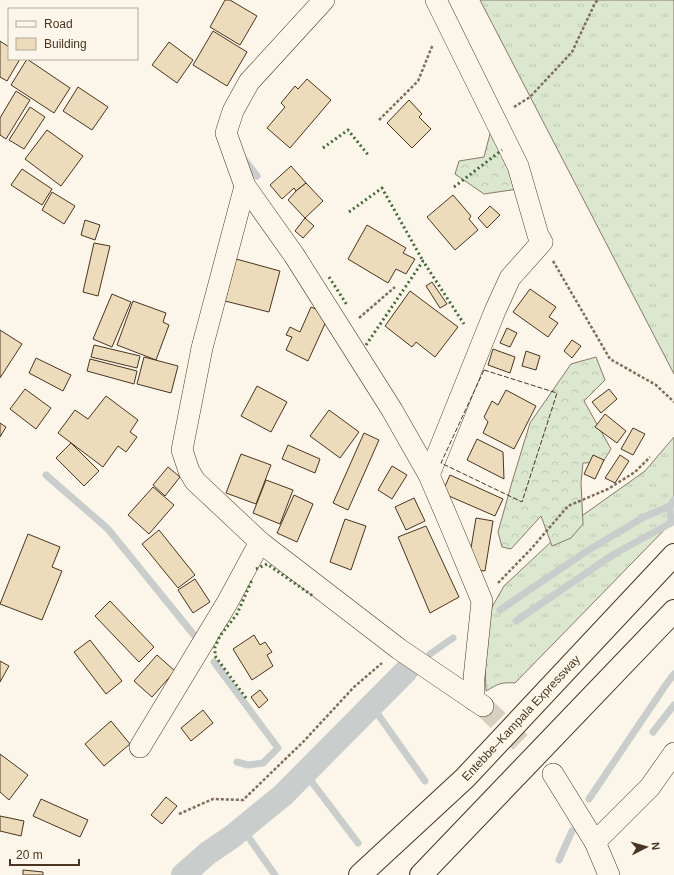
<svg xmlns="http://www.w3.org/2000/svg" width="674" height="875" font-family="Arial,sans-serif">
<defs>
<pattern id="grass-tufts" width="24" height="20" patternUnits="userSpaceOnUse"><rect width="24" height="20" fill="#dce7d0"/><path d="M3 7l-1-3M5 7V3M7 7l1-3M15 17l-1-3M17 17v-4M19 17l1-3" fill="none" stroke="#bec7b2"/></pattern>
<pattern id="forest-crowns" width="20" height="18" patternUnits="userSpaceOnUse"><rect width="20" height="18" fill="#dce7d0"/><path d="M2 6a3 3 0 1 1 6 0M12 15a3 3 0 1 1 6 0" fill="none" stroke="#bec7b2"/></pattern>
</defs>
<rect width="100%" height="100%" fill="#fbf6e9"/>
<g fill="url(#grass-tufts)" stroke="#887966">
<polygon points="480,0 674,0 674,374"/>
<path d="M 674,437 L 674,500 L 670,506 L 671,523 L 515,683 C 501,682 498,684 486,691 L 485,668 L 486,633 L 492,607 L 504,586 L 569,525 L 645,471 Z"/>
</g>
<g fill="url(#forest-crowns)" stroke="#887966">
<polygon points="491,130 518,189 484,194 455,174 459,161 484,157"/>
<polygon points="596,357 605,380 584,401 611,449 603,462 583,463 581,482 583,524 571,538 552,546 541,516 511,549 502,547 498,532 512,482 530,423 571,364"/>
</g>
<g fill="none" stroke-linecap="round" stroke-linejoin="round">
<g stroke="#c9cecd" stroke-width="7">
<polyline points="244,159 257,176"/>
<polyline points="46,475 108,529 198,640"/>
<polyline points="500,610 587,551 644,517 670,506"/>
<polyline points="516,621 614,554 671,523 670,506 674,500"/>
<polyline points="430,654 453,638"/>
<polyline points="214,662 278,748 263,763 248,765 237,762"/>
<polyline points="372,706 425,781"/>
<polyline points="653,732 674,705"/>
<polyline points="305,773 358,843"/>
<polyline points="589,799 665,686 674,674"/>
<polyline points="242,828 275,875"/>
<polyline points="559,860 572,831"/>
</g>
<polyline stroke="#c9cecd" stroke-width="24" points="183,875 208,853 233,836 283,795 406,671"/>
</g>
<g fill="#ecdcbc" stroke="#4a3520">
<polygon points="225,0 230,0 257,16 240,45 210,27"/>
<polygon points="213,31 247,52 227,86 193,65"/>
<polygon points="0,41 9,47 9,59 20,59 7,81 0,77"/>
<polygon points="169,42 193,60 177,83 152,65"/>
<polygon points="27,59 70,88 54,113 11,85"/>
<polygon points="307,79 331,100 290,148 267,128 285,107 281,103 295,86 298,89"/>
<polygon points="78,87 108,107 92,130 63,111"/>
<polygon points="16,91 30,100 6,139 0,135 0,118"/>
<polygon points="409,100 422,114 419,117 431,129 412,148 387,123"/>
<polygon points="30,107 45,117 24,149 9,140"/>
<polygon points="47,130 83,156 61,186 25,159"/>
<polygon points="291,166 306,183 296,191 294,188 282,199 270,185"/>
<polygon points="22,169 52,189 42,205 11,185"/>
<polygon points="306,183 323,201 305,218 288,200 296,191"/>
<polygon points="52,192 75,206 64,224 42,210"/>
<polygon points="453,195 471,216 469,219 478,230 455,250 427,217"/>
<polygon points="490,206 500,215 487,228 478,218"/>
<polygon points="305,218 314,226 303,238 295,231"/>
<polygon points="85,220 100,225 95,240 81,235"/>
<polygon points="367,225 406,248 403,253 415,259 406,274 396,269 388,283 348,259"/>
<polygon points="94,243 110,246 98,296 83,292"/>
<polygon points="236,259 280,271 269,312 225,301"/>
<polygon points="432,282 447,304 440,308 426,286"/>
<polygon points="530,289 556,307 549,317 558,323 548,337 513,312"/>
<polygon points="410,291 458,327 435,357 416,342 412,347 385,326"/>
<polygon points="112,294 131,302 112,347 93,339"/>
<polygon points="133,301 166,313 163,322 169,325 156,360 117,345"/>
<polygon points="311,307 329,315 308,361 286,350 292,337 286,335 290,327 300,332"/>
<polygon points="507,328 517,333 510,347 500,343"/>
<polygon points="0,330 22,344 0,378"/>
<polygon points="572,340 581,346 572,358 564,351"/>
<polygon points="94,345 140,356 137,368 91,357"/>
<polygon points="493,349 515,357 510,373 488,365"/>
<polygon points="526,351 540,356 536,370 522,366"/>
<polygon points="144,357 178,366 171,393 137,384"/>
<polygon points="36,358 71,375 63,391 29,373"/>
<polygon points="90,359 137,371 134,384 87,371"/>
<polygon points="257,386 287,402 271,432 241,416"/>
<polygon points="25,389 51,408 36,429 10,409"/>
<polygon points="609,389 617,399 601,413 592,402"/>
<polygon points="506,390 536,406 514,449 483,433 488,422 484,417 492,401 498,405"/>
<polygon points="106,396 138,420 130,432 137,437 126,452 118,446 103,467 58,433 75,410 88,419"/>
<polygon points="329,410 359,432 340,458 310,436"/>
<polygon points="605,414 626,431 617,443 595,427"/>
<polygon points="0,423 6,427 0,437"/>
<polygon points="633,428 645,434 633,455 621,449"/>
<polygon points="364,433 379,440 348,510 333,503"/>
<polygon points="477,439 503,452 504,479 467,460"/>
<polygon points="71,443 99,471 84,486 56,458"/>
<polygon points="288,445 320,459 315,473 282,459"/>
<polygon points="241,454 271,465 256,504 226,493"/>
<polygon points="593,455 604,460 595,479 584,474"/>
<polygon points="620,455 629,461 615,483 605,478"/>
<polygon points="392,466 407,475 392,499 378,490"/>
<polygon points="168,467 180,477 165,496 153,485"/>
<polygon points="450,475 503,499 495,516 442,493"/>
<polygon points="266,480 293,490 280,524 253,513"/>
<polygon points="153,487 174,505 149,534 128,515"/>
<polygon points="294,495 313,504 297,542 277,533"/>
<polygon points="414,498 425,521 406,530 395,507"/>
<polygon points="476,518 493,521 485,571 477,570 470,554"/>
<polygon points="345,519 366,526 351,570 330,562"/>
<polygon points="426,526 459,597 430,613 398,537"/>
<polygon points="159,530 195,575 178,588 142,544"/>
<polygon points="28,534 60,547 52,567 62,571 42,620 0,604"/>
<polygon points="195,579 210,602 193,613 178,590"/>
<polygon points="110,601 154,647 139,662 95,616"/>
<polygon points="254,635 260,645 265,642 272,652 267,655 273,666 252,680 233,649"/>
<polygon points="90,640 122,681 106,694 74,652"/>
<polygon points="157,655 175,671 152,697 134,681"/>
<polygon points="0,661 9,666 0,682"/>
<polygon points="260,690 268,700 259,708 251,697"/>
<polygon points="203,710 213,723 191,741 181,728"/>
<polygon points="111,721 130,744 104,766 85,744"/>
<polygon points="0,754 28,775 9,800 0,792"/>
<polygon points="166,797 177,806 162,824 151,815"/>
<polygon points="41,799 88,820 80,837 33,816"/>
<polygon points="0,816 24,821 21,836 0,831"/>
<polygon points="23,870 43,872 43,875 23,875"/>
</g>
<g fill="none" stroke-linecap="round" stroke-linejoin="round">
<polyline stroke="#d8cfc1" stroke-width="21" stroke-dasharray="21 10" stroke-linecap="butt" points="483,706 553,774"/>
<g stroke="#4a3520" stroke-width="22">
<g id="minor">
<polyline points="324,0 249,82 233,111 226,133 245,186 294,255 392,410 429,475 450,524 482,601 474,678 474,700"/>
<polyline points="429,475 495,311 510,278 542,242 538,235 518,166 436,0"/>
<polyline points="260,542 399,649 483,706"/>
<polyline points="140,747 227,603 260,542 195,481 189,471 182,450 202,348 245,186"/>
<polyline points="553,774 595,842 609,875"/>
<polyline points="595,842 650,787 674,753"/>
</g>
</g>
<g stroke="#4a3520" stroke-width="24">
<g id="motorway">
<polyline points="360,875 465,778 674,555"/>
<polyline points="421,875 674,611"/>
</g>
</g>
<g stroke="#7f6f5c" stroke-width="2.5" stroke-dasharray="3 2" stroke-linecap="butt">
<polyline points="514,107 530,97 572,52 595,3 598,0"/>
<polyline points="379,120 418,81 433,44"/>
<polyline points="553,261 610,359 656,385 674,402"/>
<polyline points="359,318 395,287"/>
<polyline points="498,583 531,549 568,506 608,489 635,472 650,457"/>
<polyline points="179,814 213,799 243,800 304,741 354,687 382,663"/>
</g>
<use href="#minor" stroke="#fbf6e9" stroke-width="21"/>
<use href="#motorway" stroke="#fbf6e9" stroke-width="22"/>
<g stroke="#436837" stroke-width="3" stroke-dasharray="2 3" stroke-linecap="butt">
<polyline points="323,148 348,130 369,156"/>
<polyline points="454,187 502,150"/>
<polyline points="349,212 382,188 423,261"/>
<polyline points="329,277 347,305"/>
<polyline points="366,345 423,261 464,324"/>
<polyline points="256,569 267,564 313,596"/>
<polyline points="246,698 215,656 215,647 220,636 237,614 252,580"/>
</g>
<polygon stroke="#4a3520" stroke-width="1" stroke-dasharray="5 2" stroke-linecap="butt" points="484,370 557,393 522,502 441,463"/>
</g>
<g text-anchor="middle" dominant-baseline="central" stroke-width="3" stroke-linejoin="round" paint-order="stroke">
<g font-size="12" fill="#4a3520" stroke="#fbf6e9">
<text transform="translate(521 718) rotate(-47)">Entebbe–Kampala Expressway</text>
</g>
</g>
<rect x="8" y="8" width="130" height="52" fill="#fbf6e9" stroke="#b4a999"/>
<rect x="16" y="21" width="20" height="6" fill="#fbf6e9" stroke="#b4a999"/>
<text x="44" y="28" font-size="12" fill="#4a3520">Road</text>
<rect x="16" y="38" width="20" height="12" fill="#ecdcbc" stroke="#b4a999"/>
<text x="44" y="48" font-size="12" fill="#4a3520">Building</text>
<g transform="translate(646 847) rotate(84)" stroke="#fbf6e9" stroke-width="3" paint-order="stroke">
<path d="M0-3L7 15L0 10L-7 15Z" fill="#4a3520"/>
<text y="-6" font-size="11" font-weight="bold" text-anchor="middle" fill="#4a3520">N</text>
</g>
<path d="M10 859v6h69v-6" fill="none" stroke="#4a3520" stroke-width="2"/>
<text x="16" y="859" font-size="12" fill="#4a3520" stroke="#fbf6e9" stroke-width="3" paint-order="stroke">20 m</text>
</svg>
